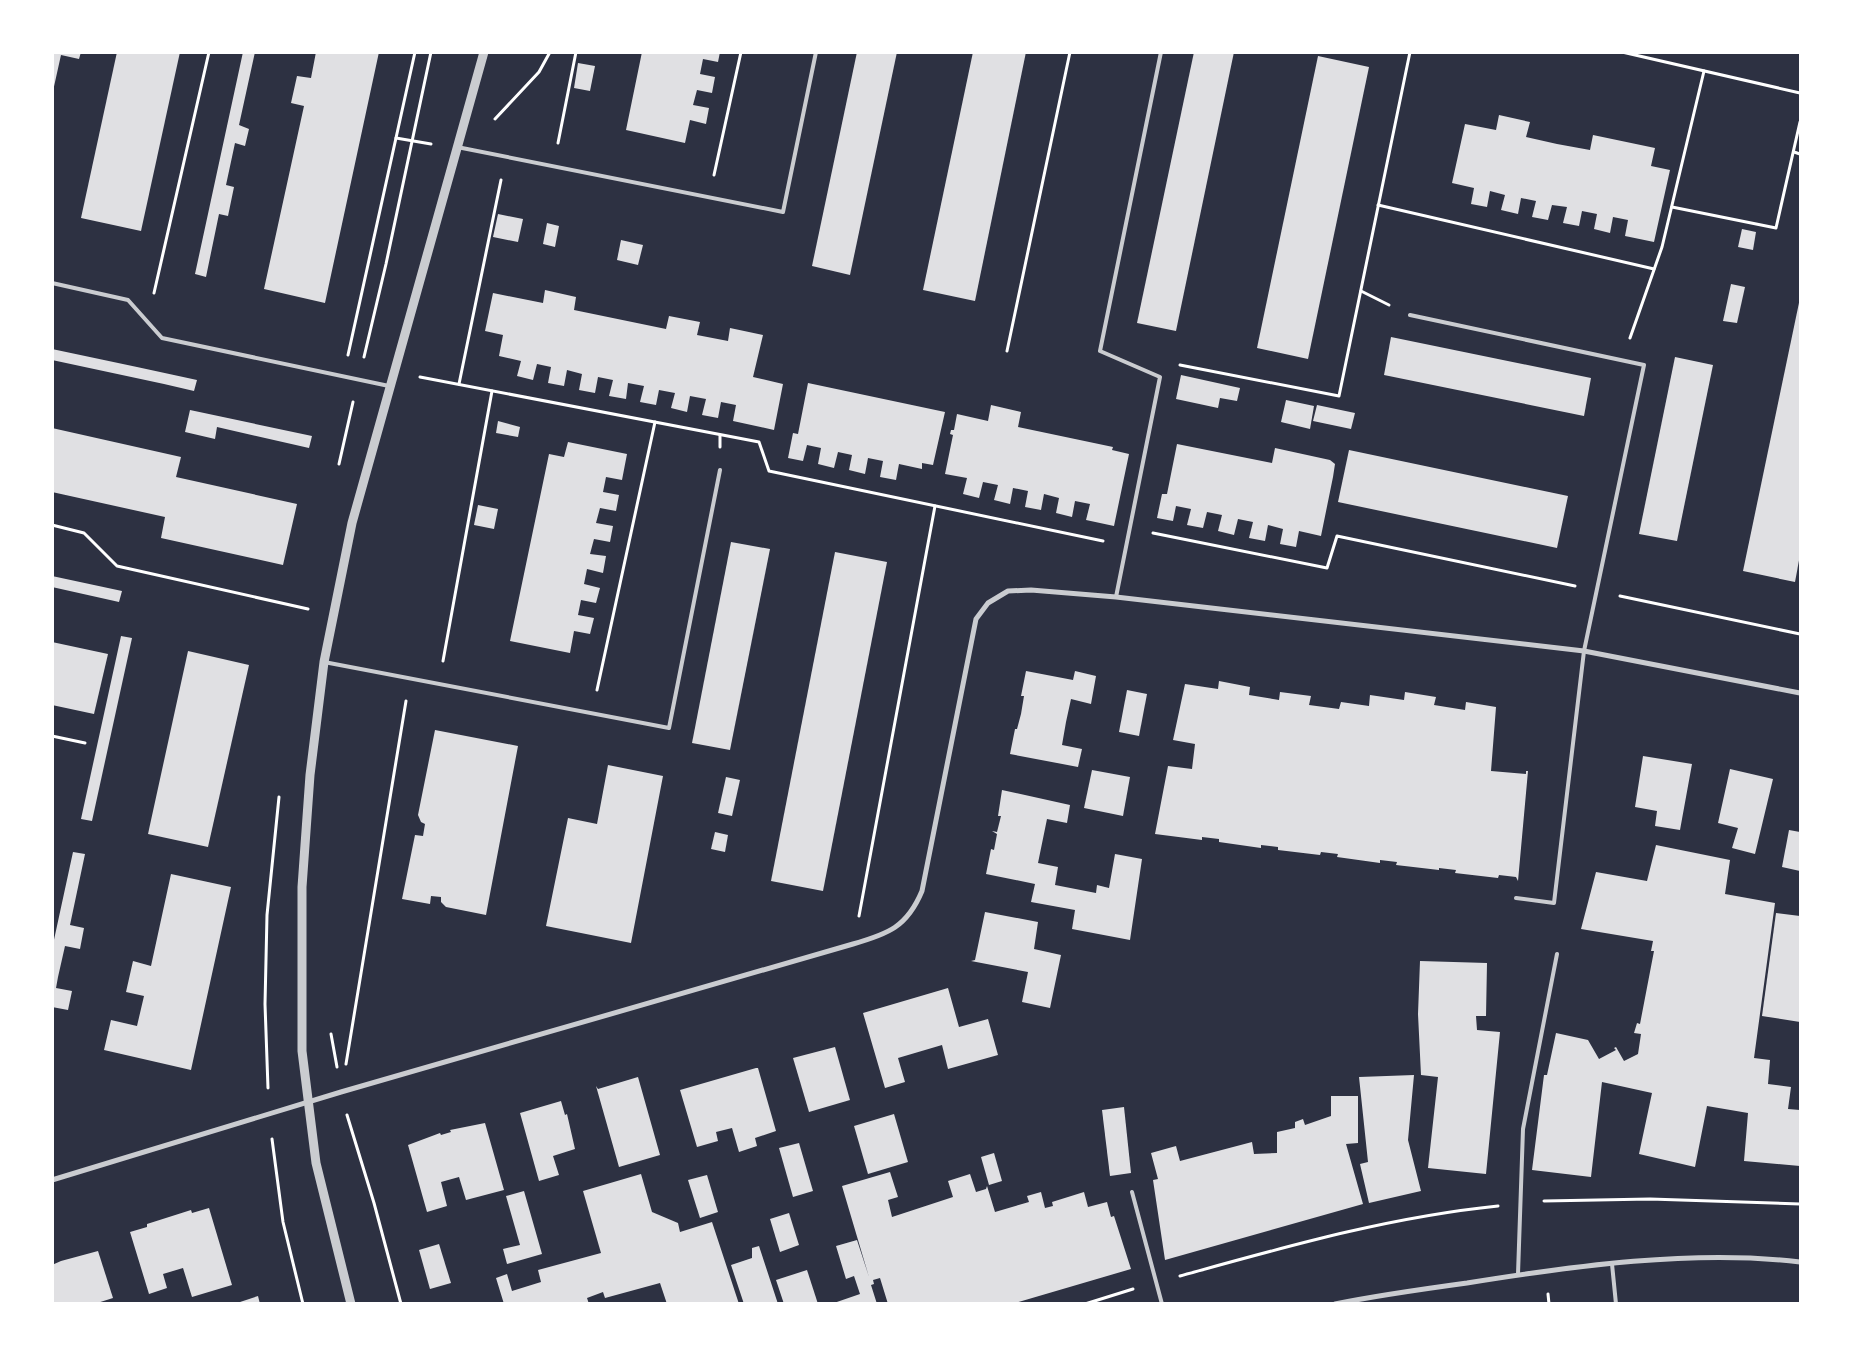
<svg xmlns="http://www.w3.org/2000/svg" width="1853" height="1356" font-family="'Space Grotesk',sans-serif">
<rect width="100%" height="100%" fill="#2d3142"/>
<g fill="#e0e0e3">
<polygon points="52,52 81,52 79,59 61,55 53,91"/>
<polygon points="117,52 180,52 141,231 81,218"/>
<polygon points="243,52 255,52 239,125 249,129 245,146 235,143 226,185 234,187 228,216 219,214 206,277 195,274"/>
<polygon points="316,52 379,52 325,303 264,289 304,106 291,103 297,76 311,78"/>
<polygon points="642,52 720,52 718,62 703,59 700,74 715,77 712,93 697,90 693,105 709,108 706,124 690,120 685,143 626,130"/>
<polygon points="857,52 897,52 850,275 812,266"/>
<polygon points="973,52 1026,52 975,301 923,290"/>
<polygon points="1194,52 1234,52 1176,331 1137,323"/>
<polygon points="1318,56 1369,67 1308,359 1257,348"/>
<polygon points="578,63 595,66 590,91 574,88"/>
<polygon points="1499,115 1530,122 1526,137 1557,144 1590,150 1593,135 1655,148 1651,166 1670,170 1654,242 1625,236 1628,220 1613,217 1610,233 1594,229 1597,214 1582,211 1579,226 1563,223 1567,207 1552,205 1548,220 1532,217 1536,201 1521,198 1518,214 1501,210 1505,195 1490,191 1487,207 1471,204 1474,188 1452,183 1465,124 1496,130"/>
<polygon points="498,214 523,219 518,242 493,237"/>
<polygon points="547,223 559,226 555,247 543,244"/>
<polygon points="1742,229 1756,232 1753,250 1738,247"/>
<polygon points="621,240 643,245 638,265 617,260"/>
<polygon points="1731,284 1745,287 1737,323 1723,321"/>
<polygon points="545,290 576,297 574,310 666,329 669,316 700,322 697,335 728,341 730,328 763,335 753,377 783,384 774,430 733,421 736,405 721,402 718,418 702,415 706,399 690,396 687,412 671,408 675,393 659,390 656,405 640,402 644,386 628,383 626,399 609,396 613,380 598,377 595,393 579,390 582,374 567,370 564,386 548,383 551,367 537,364 533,380 517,376 521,361 499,356 503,335 485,331 493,293 543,303"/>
<polygon points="1800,298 1800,555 1795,582 1743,571"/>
<polygon points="1391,337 1591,378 1584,416 1384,375"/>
<polygon points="52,349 137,367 197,380 194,391 164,384 52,360"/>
<polygon points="1675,357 1713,365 1677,541 1639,534"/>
<polygon points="1181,375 1240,388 1237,401 1220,398 1218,408 1176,399"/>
<polygon points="808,383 945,412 933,465 922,463 922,469 899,464 896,480 880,477 883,461 868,458 865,474 849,470 852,455 838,452 834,468 818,464 821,448 807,445 803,461 788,458 793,433 798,434"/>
<polygon points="1286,400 1314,406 1310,429 1281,422"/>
<polygon points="991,405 1021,412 1018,427 1113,447 1112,450 1129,454 1114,526 1086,520 1090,504 1075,501 1072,517 1056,513 1059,498 1044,494 1041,510 1025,507 1028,491 1013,488 1010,504 994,500 998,485 983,482 979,498 963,494 967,478 945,474 953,435 950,434 951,430 954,430 957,414 988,421"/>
<polygon points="1317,405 1355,413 1351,429 1313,421"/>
<polygon points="190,410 312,436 309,448 217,427 215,439 185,432"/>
<polygon points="498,421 520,427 518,437 496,433"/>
<polygon points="52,428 181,457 176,477 297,504 283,565 161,538 165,517 52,492"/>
<polygon points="568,442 627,454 622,480 606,477 603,492 619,495 616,511 600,508 596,523 613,526 610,542 594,539 590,554 606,556 603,573 587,569 584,584 600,588 596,603 581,600 578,615 594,618 590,634 574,631 570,653 510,641 549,454 564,457"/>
<polygon points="1177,444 1272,463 1275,448 1330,460 1335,464 1333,477 1321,536 1299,531 1296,547 1280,544 1283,529 1268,525 1265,541 1249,538 1253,522 1238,519 1234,535 1218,531 1222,515 1207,512 1203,528 1187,525 1191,509 1176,506 1173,521 1157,518 1162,494 1167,494"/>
<polygon points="1349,450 1568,496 1557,548 1338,502"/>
<polygon points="478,505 498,509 494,529 474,525"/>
<polygon points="731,542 770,549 730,750 692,743"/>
<polygon points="835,552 887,562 823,891 771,881"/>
<polygon points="52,576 122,591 119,602 52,587"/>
<polygon points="121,636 132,638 92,821 81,819"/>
<polygon points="52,642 108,654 94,714 52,705"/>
<polygon points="188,651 249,665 208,847 148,834"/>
<polygon points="1026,671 1073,680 1075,671 1096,676 1091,704 1071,699 1066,722 1062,745 1082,749 1078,767 1010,754 1015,729 1017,729 1021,714 1024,696 1021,696"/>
<polygon points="1219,681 1250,687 1249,695 1279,700 1280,692 1311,696 1309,705 1339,709 1341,702 1369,706 1370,695 1404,700 1405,692 1436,697 1434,705 1465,710 1466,702 1496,707 1491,771 1526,774 1526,771 1528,771 1518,881 1516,877 1499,875 1498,878 1455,873 1456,870 1439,868 1439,870 1396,865 1397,862 1380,860 1380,863 1337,857 1338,854 1321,852 1320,855 1278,850 1278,847 1261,845 1261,848 1219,842 1219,839 1202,837 1202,840 1155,834 1168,766 1192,769 1195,744 1173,740 1185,684 1218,689"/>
<polygon points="1127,690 1147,694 1139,736 1119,732"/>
<polygon points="435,730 518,746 486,915 446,907 441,902 441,897 431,896 430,904 402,899 415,835 423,836 425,824 421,822 418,815"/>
<polygon points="1643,756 1692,764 1680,830 1655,826 1657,811 1635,807"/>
<polygon points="608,765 663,776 631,943 546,926 568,818 597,824"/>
<polygon points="1730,769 1773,779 1755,854 1732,848 1738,828 1718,823"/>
<polygon points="1092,770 1130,777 1123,816 1084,808"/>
<polygon points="726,777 740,780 732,816 718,813"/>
<polygon points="1002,790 1070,805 1067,823 1047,819 1038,863 1058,867 1055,885 1096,893 1097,885 1109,888 1115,854 1142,859 1130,940 1072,929 1075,910 1031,902 1035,884 986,874 991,849 994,850 997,834 992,831 997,832 1001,816 998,816"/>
<polygon points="1789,830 1800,832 1800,871 1782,867"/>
<polygon points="715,832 728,835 725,852 711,849"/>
<polygon points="1656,845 1730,860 1725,894 1775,903 1754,1058 1770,1060 1768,1084 1791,1087 1788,1109 1800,1110 1800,1166 1744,1161 1748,1113 1707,1106 1695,1167 1639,1154 1652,1093 1602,1082 1591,1177 1532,1170 1544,1075 1547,1075 1556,1033 1588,1040 1599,1059 1616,1050 1614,1048 1616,1047 1624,1061 1638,1054 1641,1034 1634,1033 1637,1023 1640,1024 1654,951 1651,951 1653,941 1581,929 1596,872 1647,881"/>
<polygon points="73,852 85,854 70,925 84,928 80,949 65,946 58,977 56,988 72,991 68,1010 52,1007 52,949"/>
<polygon points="171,874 231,887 191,1070 104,1050 111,1020 137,1026 144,996 126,992 133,961 151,966"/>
<polygon points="985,912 1038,922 1034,949 1061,955 1050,1008 1022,1002 1028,972 971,961 975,960"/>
<polygon points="1776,913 1800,916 1800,1022 1762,1016"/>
<polygon points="1420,961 1487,963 1486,1016 1476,1016 1477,1030 1500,1032 1486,1174 1428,1168 1438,1077 1421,1075 1418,1014"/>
<polygon points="948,988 959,1027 988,1019 998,1055 948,1069 942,1045 898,1058 905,1082 885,1088 863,1013"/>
<polygon points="835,1047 850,1100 809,1112 793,1058"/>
<polygon points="756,1068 758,1068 776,1131 755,1138 757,1146 739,1152 732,1128 716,1132 718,1141 697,1147 680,1090"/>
<polygon points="1414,1075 1408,1140 1421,1191 1369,1203 1360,1164 1368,1162 1359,1077"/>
<polygon points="638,1077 660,1155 619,1167 596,1086 598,1089"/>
<polygon points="1331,1096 1358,1096 1358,1143 1346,1144 1363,1204 1165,1260 1153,1180 1158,1179 1151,1153 1176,1146 1180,1161 1252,1142 1254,1154 1277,1153 1277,1132 1295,1128 1295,1122 1303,1119 1305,1125 1331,1116"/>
<polygon points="561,1101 565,1115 567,1114 575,1149 553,1156 559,1175 539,1181 520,1113"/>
<polygon points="1124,1107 1131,1173 1110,1176 1102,1110"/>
<polygon points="894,1114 908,1162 868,1174 854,1126"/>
<polygon points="485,1123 504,1190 466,1200 459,1177 441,1182 447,1206 427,1212 408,1145 440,1133 441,1135 451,1132 450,1130"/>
<polygon points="799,1143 813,1191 793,1197 779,1148"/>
<polygon points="994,1153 1002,1181 989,1185 981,1157"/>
<polygon points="890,1172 898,1197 888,1200 892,1217 953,1197 948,1181 970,1174 976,1192 986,1189 987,1186 995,1212 1029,1202 1027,1196 1041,1192 1045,1208 1053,1206 1052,1202 1084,1192 1088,1207 1107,1202 1111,1217 1114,1216 1131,1269 1012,1304 888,1304 880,1278 873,1280 874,1284 871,1285 877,1304 831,1304 860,1294 854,1276 846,1279 836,1246 857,1240 869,1277 842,1186"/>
<polygon points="641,1174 652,1212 678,1223 680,1232 712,1222 739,1304 667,1304 660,1283 605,1298 603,1292 587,1298 589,1304 504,1304 496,1278 507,1274 512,1291 541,1282 538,1270 601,1253 583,1191"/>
<polygon points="707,1175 718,1212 700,1218 688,1180"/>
<polygon points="524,1191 542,1254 507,1264 503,1249 520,1245 506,1196"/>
<polygon points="209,1208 232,1285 192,1297 183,1268 163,1274 167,1288 149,1294 130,1232 147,1227 147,1224 191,1210 192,1213"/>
<polygon points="789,1213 799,1245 780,1252 770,1219"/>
<polygon points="439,1244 451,1283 430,1289 419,1250"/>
<polygon points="759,1246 778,1304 744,1304 731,1265 752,1258 752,1248"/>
<polygon points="98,1251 113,1298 94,1304 52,1304 52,1265 61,1261"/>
<polygon points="807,1270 818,1304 784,1304 776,1280"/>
<polygon points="258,1296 260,1304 238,1304 237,1303"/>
</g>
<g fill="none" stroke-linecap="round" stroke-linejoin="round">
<g stroke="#fff" stroke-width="3">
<polyline points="1622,52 1800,93"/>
<polyline points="495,119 539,72 550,52"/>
<polyline points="396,138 431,144"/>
<polyline points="558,143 576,52"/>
<polyline points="1794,152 1800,154"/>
<polyline points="714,175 741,52"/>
<polyline points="1378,205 1654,269"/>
<polyline points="1672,207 1776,228 1800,122"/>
<polyline points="1361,291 1389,305"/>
<polyline points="154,293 209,52"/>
<polyline points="1630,338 1662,247 1704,71"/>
<polyline points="1007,351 1070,52"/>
<polyline points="348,355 415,52"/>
<polyline points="364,357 386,264 431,52"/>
<polyline points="1180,365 1339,396 1410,52"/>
<polyline points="420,377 759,442 769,471 1103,541"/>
<polyline points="459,384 501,180"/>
<polyline points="720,435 720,447"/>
<polyline points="339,464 353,402"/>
<polyline points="52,525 84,533 117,566 308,609"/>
<polyline points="1153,533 1327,568 1337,536 1575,586"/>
<polyline points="1620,596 1800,634"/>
<polyline points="443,661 492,391"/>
<polyline points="597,690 655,422"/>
<polyline points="52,736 85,743"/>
<polyline points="859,916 935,506"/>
<polyline points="331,1034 337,1067"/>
<polyline points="346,1064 406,701"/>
<polyline points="268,1088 265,1004 267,915 279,797"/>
<polyline points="347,1115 374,1203 401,1304"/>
<polyline points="272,1139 283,1222 303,1304"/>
<polyline points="1544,1201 1650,1199 1800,1204"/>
<path d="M 1180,1276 C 1285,1247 1389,1217 1498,1206"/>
<polyline points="1548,1294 1549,1304"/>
<polyline points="1085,1304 1133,1289"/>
</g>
<g stroke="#caccd0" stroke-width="4">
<polyline points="457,147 783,212 816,52"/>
<polyline points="52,283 128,300 162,338 389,386"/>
<polyline points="1410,315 1644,365 1584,651 1554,903 1516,898"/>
<polyline points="1116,597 1160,377 1100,351 1161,52"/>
<polyline points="324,662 669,728 720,470"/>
<polyline points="1132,1192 1162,1304"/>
<polyline points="1612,1264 1616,1304"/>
<polyline points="1518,1274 1523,1129 1557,954"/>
</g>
<g stroke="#caccd0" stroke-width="5">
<path d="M 52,1180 L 341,1092 L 853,944 C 888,934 907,927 922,891 L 976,619 L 988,603 L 1008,591 L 1031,590 L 1116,597 L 1584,651 L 1800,693"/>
<path d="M 1335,1304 C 1379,1295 1423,1289 1467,1283 C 1573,1266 1694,1249 1800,1262"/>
</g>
<polyline stroke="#caccd0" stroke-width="9" points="351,1304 316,1163 302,1051 302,887 310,775 324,662 352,523 484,52"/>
</g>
<rect width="1853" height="1356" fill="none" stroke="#ffffff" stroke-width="108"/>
</svg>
